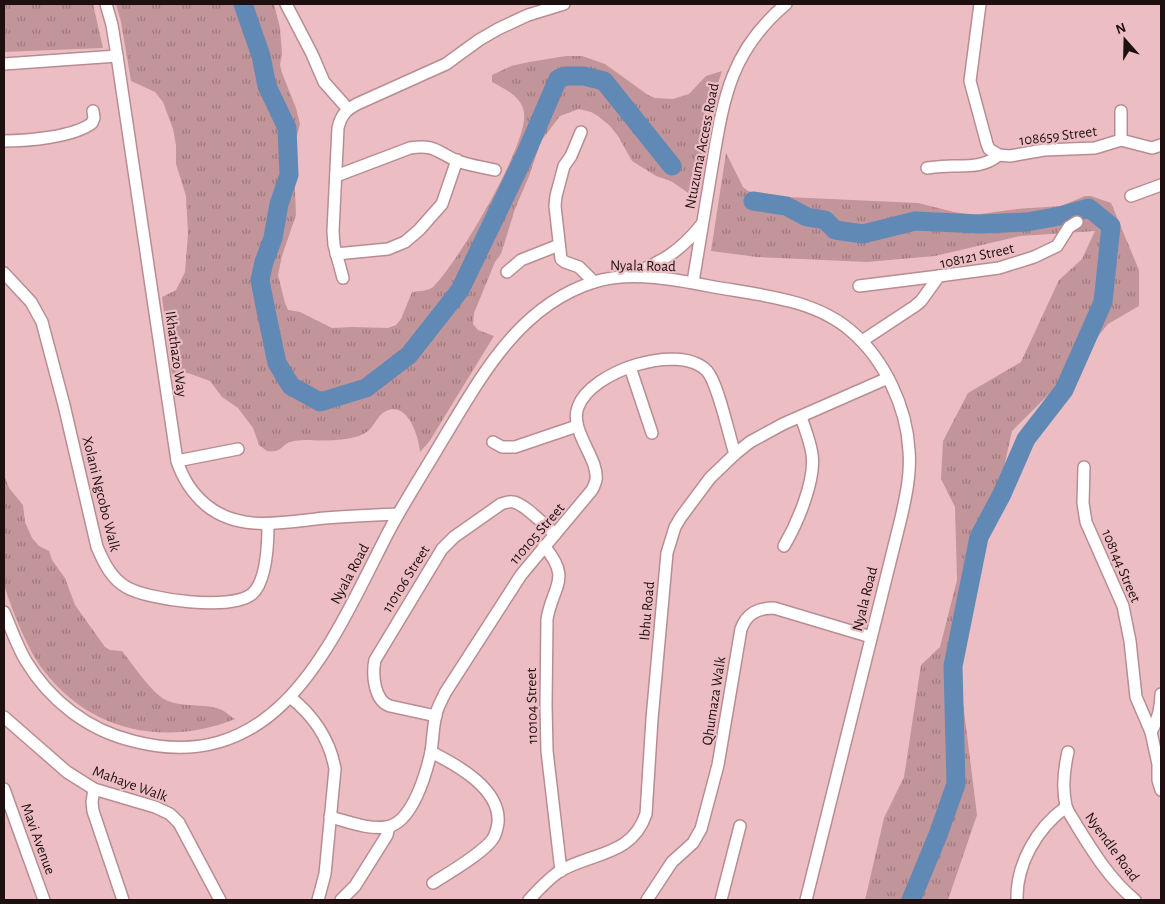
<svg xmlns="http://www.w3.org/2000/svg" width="1165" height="904" font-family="'Alegreya Sans',sans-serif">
<defs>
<pattern id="grass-tufts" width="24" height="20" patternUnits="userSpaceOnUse" patternTransform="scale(1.25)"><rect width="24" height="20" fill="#c2959a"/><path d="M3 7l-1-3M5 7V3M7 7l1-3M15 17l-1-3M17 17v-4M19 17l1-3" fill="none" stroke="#9d787c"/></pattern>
</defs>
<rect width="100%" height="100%" fill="#ecbec3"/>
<g fill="url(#grass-tufts)">
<polygon points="4,4 93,4 103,48 4,52"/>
<path d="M 116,4 L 274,4 L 280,28 L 282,54 L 280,65 L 282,73 L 296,108 L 300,124 L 295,143 L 294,163 L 296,215 L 282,256 L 278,275 L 285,303 L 288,310 L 300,312 L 332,328 L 353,327 L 388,328 L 396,325 L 401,319 L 412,292 C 418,291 429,291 433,287 C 457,264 529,143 524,113 C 522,97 505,89 492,82 L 492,75 L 511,66 L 529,62 L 566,56 L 582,56 L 605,64 L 648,95 L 655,98 L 673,99 L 689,94 L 706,76 L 722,71 L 713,99 L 696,206 L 691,195 L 671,181 L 656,176 L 632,161 L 618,136 L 610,126 L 598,116 L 591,112 L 579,109 L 560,116 L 541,141 L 529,176 L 515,209 L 501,254 L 495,262 L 474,313 L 473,324 L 478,330 L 494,336 L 429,442 L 420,452 C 419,437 408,401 386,411 C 374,417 376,430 359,436 C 342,441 326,441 309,440 C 304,440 299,440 294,441 C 281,443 284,453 267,451 L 259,445 L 253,428 L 238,408 L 222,397 L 210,381 L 188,373 L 172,374 L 162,297 L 176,290 L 185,272 L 188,234 L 186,196 L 176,164 L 176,145 L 173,129 L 163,102 L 155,92 L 131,81 L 121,22 Z"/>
<polygon points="726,153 743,187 748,191 765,196 918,203 954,212 973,215 1017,209 1061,206 1085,196 1091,196 1111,203 1139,270 1139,306 1108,324 1054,389 1012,431 959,671 977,815 948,900 865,900 884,818 904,777 921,665 940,647 957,580 955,507 941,479 943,441 968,393 1021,362 1059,280 1082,259 1095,231 1020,236 935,256 867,262 757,257 711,251"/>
<path d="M 4,475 L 9,488 L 23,505 L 25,522 L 32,538 L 39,546 L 49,551 L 52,560 L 65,578 L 75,605 L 105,647 L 110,650 L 122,651 C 133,665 150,690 164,699 C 182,709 203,702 222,710 C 226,712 231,717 235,719 C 165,747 91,732 44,671 C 28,651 12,610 4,585 C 2,576 4,564 4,555 C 4,528 4,502 4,475 Z"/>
</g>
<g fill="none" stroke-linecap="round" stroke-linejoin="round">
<g stroke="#6189b5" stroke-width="19">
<polyline points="243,4 261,56 267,86 287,128 289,175 279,204 273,238 264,262 260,280 265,306 277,363 291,386 320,402 366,388 409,355 460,290 526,153 558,79 566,76 584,76 604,81 672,166"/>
<polyline points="753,201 786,206 807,217 825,220 835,230 863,234 915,221 980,224 1027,222 1060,216 1089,208 1111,226 1103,302 1064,390 1026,439 1002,494 979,537 953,666 956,784 938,835 911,900"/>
</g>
<g stroke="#b88d92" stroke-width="14">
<g id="minor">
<path d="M 106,4 L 112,25 L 117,56 L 177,461 C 183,479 191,492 206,505 C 240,533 285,522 325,518 C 350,516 374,515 398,514"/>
<polyline points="286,4 312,54 324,82 348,109"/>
<polyline points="980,4 970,81 987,144 989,149 999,155 1010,156 1044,150 1095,148 1121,140 1152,148 1161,145"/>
<polyline points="4,64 117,56"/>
<polyline points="581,132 571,156 564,166 556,196 555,206 561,259 565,262 579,267 594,282"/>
<polyline points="1121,140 1121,111"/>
<path d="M 4,141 C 27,141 74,137 92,123 L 94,118 L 93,111"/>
<path d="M 927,168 C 935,167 944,166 952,166 C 970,166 984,167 999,155"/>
<path d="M 336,176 L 410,148 C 432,144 437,151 455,160 C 467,165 482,167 495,170"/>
<polyline points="1131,196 1161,185"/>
<polyline points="336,254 388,249 405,242 419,230 442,204 457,160"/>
<polyline points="507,272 521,260 559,245"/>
<path d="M 4,273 L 31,302 L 42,322 L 64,405 L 97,547 C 104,563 111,578 126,587 C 148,600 231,611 252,594 C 267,581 268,543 268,524"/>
<path d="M 629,276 C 662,261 679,253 702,224"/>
<path d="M 343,278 L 334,245 L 333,231 L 338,128 C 341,115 346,110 357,104 L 446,64 L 479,40 L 498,29 L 528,15 L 564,4"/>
<path d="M 693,282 C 699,246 705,210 711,173 C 723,102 728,53 786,4"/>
<polyline points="859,286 939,276"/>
<polyline points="862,341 915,306 921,301 939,276 999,268 1034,257 1057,246 1069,227 1077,222"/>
<polyline points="630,367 652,433"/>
<polyline points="493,442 502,447 515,447 577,426"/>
<polyline points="177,461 238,449"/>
<polyline points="1084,467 1083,503 1086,522 1123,606 1130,641 1136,697 1151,732 1158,764 1158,780 1161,790"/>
<path d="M 544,546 C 572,579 553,585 547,619 L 546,705 L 547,751 L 561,871"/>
<path d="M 784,546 C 797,524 816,480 812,454 C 810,441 805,429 801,417"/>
<path d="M 4,612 C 11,628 17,646 26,661 C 50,701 88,730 133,741 C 282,780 335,634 390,529 C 406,499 425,470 442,441 C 481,377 518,306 594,282 C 630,271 674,279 709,286 C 757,295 813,298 851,331 C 884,359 907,407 909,451 C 911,473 906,496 901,518 L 806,900"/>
<path d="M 290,697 C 313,715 330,740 335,769 L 325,874 L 318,900"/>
<path d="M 436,716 L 390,706 C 374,701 372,674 375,660 L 442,549 L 454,537 L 501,504 C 505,503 509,501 513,502 C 524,503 546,527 555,534"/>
<polyline points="4,717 67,772 94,789 155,807 170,814 179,823 220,900"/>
<path d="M 1151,732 C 1158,720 1161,708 1161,694"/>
<path d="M 431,752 C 457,765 501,789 498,823 C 497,829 496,835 492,840 C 480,855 450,872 433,883"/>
<path d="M 1068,752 C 1064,769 1062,788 1066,806 C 1068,813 1074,820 1077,826 C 1093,852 1111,881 1135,900"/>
<polyline points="4,789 44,900"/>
<polyline points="94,789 92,802 93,811 123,900"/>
<path d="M 330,817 C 347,821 368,830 386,827 C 412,824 426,774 431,752 C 433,739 433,726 436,714 C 438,706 442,700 445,693 L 521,575 L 592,490 C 594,487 595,483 596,480 C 599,458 569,431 578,407 C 591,371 679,342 707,371 C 718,383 729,436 735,454"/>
<polyline points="341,900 355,886 387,835 389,827"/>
<path d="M 529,900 C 538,890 548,879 560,871 C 593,852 632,856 646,814 L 652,719 L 667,553 L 675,527 L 681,517 L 710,478 L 735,454 L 750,442 L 783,424 L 888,378"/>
<path d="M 647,900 L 672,862 L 693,843 L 701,829 L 718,765 L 741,629 C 747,613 758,608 774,608 L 871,637"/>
<polyline points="721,900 740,826"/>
<path d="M 1017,900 C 1016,864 1037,828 1066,807"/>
</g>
</g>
<use href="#minor" stroke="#fff" stroke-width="11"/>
</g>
<g text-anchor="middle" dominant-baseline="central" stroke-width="4.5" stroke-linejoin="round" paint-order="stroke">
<g font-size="15" fill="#1e0f11" stroke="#ecbec3">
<text transform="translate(1058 136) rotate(-7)">108659 Street</text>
<text transform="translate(702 146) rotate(-79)">Ntuzuma Access Road</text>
<text transform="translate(977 256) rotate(-12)">108121 Street</text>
<text transform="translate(643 266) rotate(1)">Nyala Road</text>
<text transform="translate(176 354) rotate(82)">Ikhathazo Way</text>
<text transform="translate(101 494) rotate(76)">Xolani Ngcobo Walk</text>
<text transform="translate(537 534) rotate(-49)">110105 Street</text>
<text transform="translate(1121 566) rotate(67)">108144 Street</text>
<text transform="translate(350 574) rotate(-62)">Nyala Road</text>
<text transform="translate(406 579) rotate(-58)">110106 Street</text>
<text transform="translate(865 599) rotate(-76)">Nyala Road</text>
<text transform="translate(647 611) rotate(-85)">Ibhu Road</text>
<text transform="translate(714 701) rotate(-81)">Qhumaza Walk</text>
<text transform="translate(532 706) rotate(-91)">110104 Street</text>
<text transform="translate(130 784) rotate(20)">Mahaye Walk</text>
<text transform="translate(38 839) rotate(70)">Mavi Avenue</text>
<text transform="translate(1112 847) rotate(54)">Nyendle Road</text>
</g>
</g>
<rect width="1165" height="904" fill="none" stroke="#1e0f11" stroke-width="10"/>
<g transform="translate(1125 40) rotate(340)" stroke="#ecbec3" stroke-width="4" paint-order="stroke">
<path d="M0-4L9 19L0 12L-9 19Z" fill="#1e0f11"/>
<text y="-8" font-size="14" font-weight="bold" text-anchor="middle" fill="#1e0f11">N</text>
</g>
</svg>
